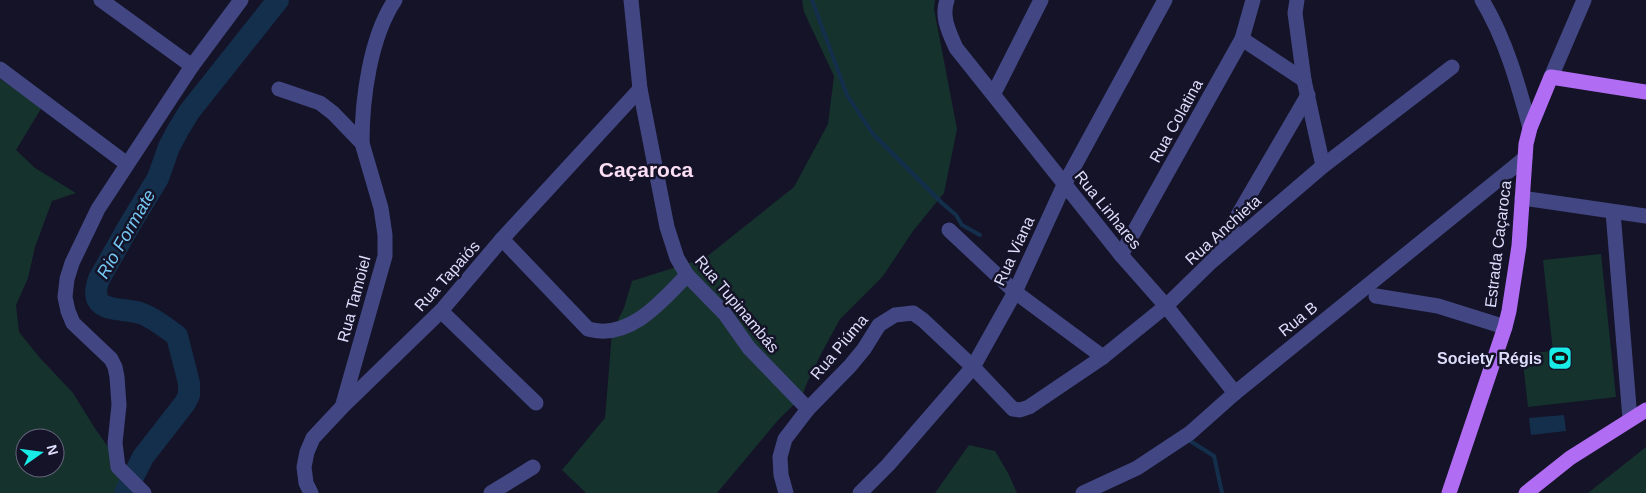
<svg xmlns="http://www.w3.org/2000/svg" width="1646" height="493" font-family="Helvetica,sans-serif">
<rect width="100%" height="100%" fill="#141328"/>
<g fill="#16322d" fill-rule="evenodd">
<polygon points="802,0 935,0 934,9 957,129 944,193 913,231 883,276 840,319 821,354 806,385 802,397 779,419 717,493 586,493 562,470 605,418 612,332 624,308 632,281 705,258 794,187 828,124 834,76 804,12"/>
<path d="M 0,79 L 42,107 L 16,150 L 35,168 L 76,193 L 52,201 L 35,247 L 28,278 L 16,305 L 19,332 L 40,358 L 73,393 L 94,427 L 137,488 L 130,493 L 0,493 ZM 25,438 L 55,438 L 55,468 L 25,468 Z"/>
<polygon points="1601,254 1616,397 1528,407 1522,354 1553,351 1543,260"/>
<polygon points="969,445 995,451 1008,473 1017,493 935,493"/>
<polygon points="1646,447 1646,493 1588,493"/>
</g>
<polygon fill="#142f4b" points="1564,415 1566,431 1531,435 1529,418"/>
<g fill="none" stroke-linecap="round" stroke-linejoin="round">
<g stroke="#142f4b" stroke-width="4">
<polyline points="812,0 847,95 873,134 942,203 956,215 962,225 980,235"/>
<polyline points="1187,439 1214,456 1222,493"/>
</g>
<path stroke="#142f4b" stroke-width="22" d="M 125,493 L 143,457 L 185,403 L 189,395 L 189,383 L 177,336 C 166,328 153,317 140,313 C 121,307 86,315 99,279 L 129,226 L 158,178 L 169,147 L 178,130 L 189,112 L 278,0"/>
<g stroke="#424783" stroke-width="15">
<polyline points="101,0 192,66"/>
<polyline points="631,0 640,89 667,227 677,258 687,275 725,314 749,348 808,409"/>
<path d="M 947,0 C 941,17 949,32 956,48 L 1121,255 L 1166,306 L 1235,393"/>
<polyline points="1297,0 1295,13 1304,80 1323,166"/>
<path d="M 1482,0 C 1506,40 1518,84 1530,128"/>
<polyline points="1242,39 1304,80"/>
<polyline points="0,69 127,164"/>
<polyline points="1551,77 1584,0"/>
<polyline points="279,89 320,103 333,113 362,143 381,208 385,235 385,256 343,404"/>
<polyline points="994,93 1041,0"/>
<path d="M 362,143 C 362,99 370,37 395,0"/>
<polyline points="1522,198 1646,216"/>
<polyline points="1613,212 1630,419"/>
<polyline points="949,230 1015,292 1103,357"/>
<path d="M 502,239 L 588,329 C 629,341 662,301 687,275"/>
<polyline points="1217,251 1308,95"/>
<polyline points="1121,255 1242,39 1253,0"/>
<polyline points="1376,296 1438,306 1505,327"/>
<polyline points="441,311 536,403"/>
<polyline points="144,493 118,467 115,443 119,405 117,377 115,367 111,359 73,323 68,311 65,297 67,279 72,263 98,209 192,66 241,0"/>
<polyline points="311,493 306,483 304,467 307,452 313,438 343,406 441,311 502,239 640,89"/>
<polyline points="491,493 533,467"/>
<polyline points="786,493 781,475 780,457 785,439 808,409 850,366 864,349 879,325 895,315 913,313 923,320 973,367 1013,409 1020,410 1029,407 1103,357 1166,306 1211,262 1323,166 1452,67"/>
<polyline points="860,493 888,465 973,367 1015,292 1064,185 1165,0"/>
<polyline points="1083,493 1137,468 1190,433 1235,393 1525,158"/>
</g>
<g stroke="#b06df3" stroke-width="15">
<polyline points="1449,493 1505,327 1509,311 1519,246 1526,144 1530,128 1551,77 1646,92"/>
<polyline points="1526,493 1570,458 1646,410"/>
</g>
</g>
<defs>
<g id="stadium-square" transform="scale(1.25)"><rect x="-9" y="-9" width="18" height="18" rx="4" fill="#19ece7" stroke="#141328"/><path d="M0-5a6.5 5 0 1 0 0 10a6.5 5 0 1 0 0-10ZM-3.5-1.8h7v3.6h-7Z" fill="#111"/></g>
</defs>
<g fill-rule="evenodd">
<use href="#stadium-square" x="1560" y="358"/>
</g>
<g text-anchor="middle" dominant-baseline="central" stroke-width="5" stroke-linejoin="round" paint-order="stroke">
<g font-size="16" fill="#ddddfc" stroke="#141328">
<text transform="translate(1176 121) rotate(-61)">Rua Colatina</text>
<text transform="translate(1108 210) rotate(51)">Rua Linhares</text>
<text transform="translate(1223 230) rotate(-42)">Rua Anchieta</text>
<text transform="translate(1498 244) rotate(-83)">Estrada Caçaroca</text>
<text transform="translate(1014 251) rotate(-65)">Rua Viana</text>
<text transform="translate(447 276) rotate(-48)">Rua Tapaiós</text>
<text transform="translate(354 299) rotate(-75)">Rua Tamoiel</text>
<text transform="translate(737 304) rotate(50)">Rua Tupinambás</text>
<text transform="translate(1298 319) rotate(-39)">Rua B</text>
<text transform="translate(839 347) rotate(-50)">Rua Piúma</text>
</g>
<g font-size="16" font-weight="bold" fill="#ddddfc" stroke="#141328" text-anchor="end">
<text x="1542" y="358">Society Régis</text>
</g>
<g font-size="18" font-style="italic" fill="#74c8f3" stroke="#141328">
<text transform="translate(126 234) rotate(-60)">Rio Formate</text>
</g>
<g font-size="21" font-weight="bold" fill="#fcdff5" stroke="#141328">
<text x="646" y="169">Caçaroca</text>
</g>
</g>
<g transform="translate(40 453) rotate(76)"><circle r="24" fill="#141328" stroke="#64647d"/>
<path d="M0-4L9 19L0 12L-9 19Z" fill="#19ece7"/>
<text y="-8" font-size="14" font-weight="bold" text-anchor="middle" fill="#ddddfc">N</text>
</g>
</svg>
